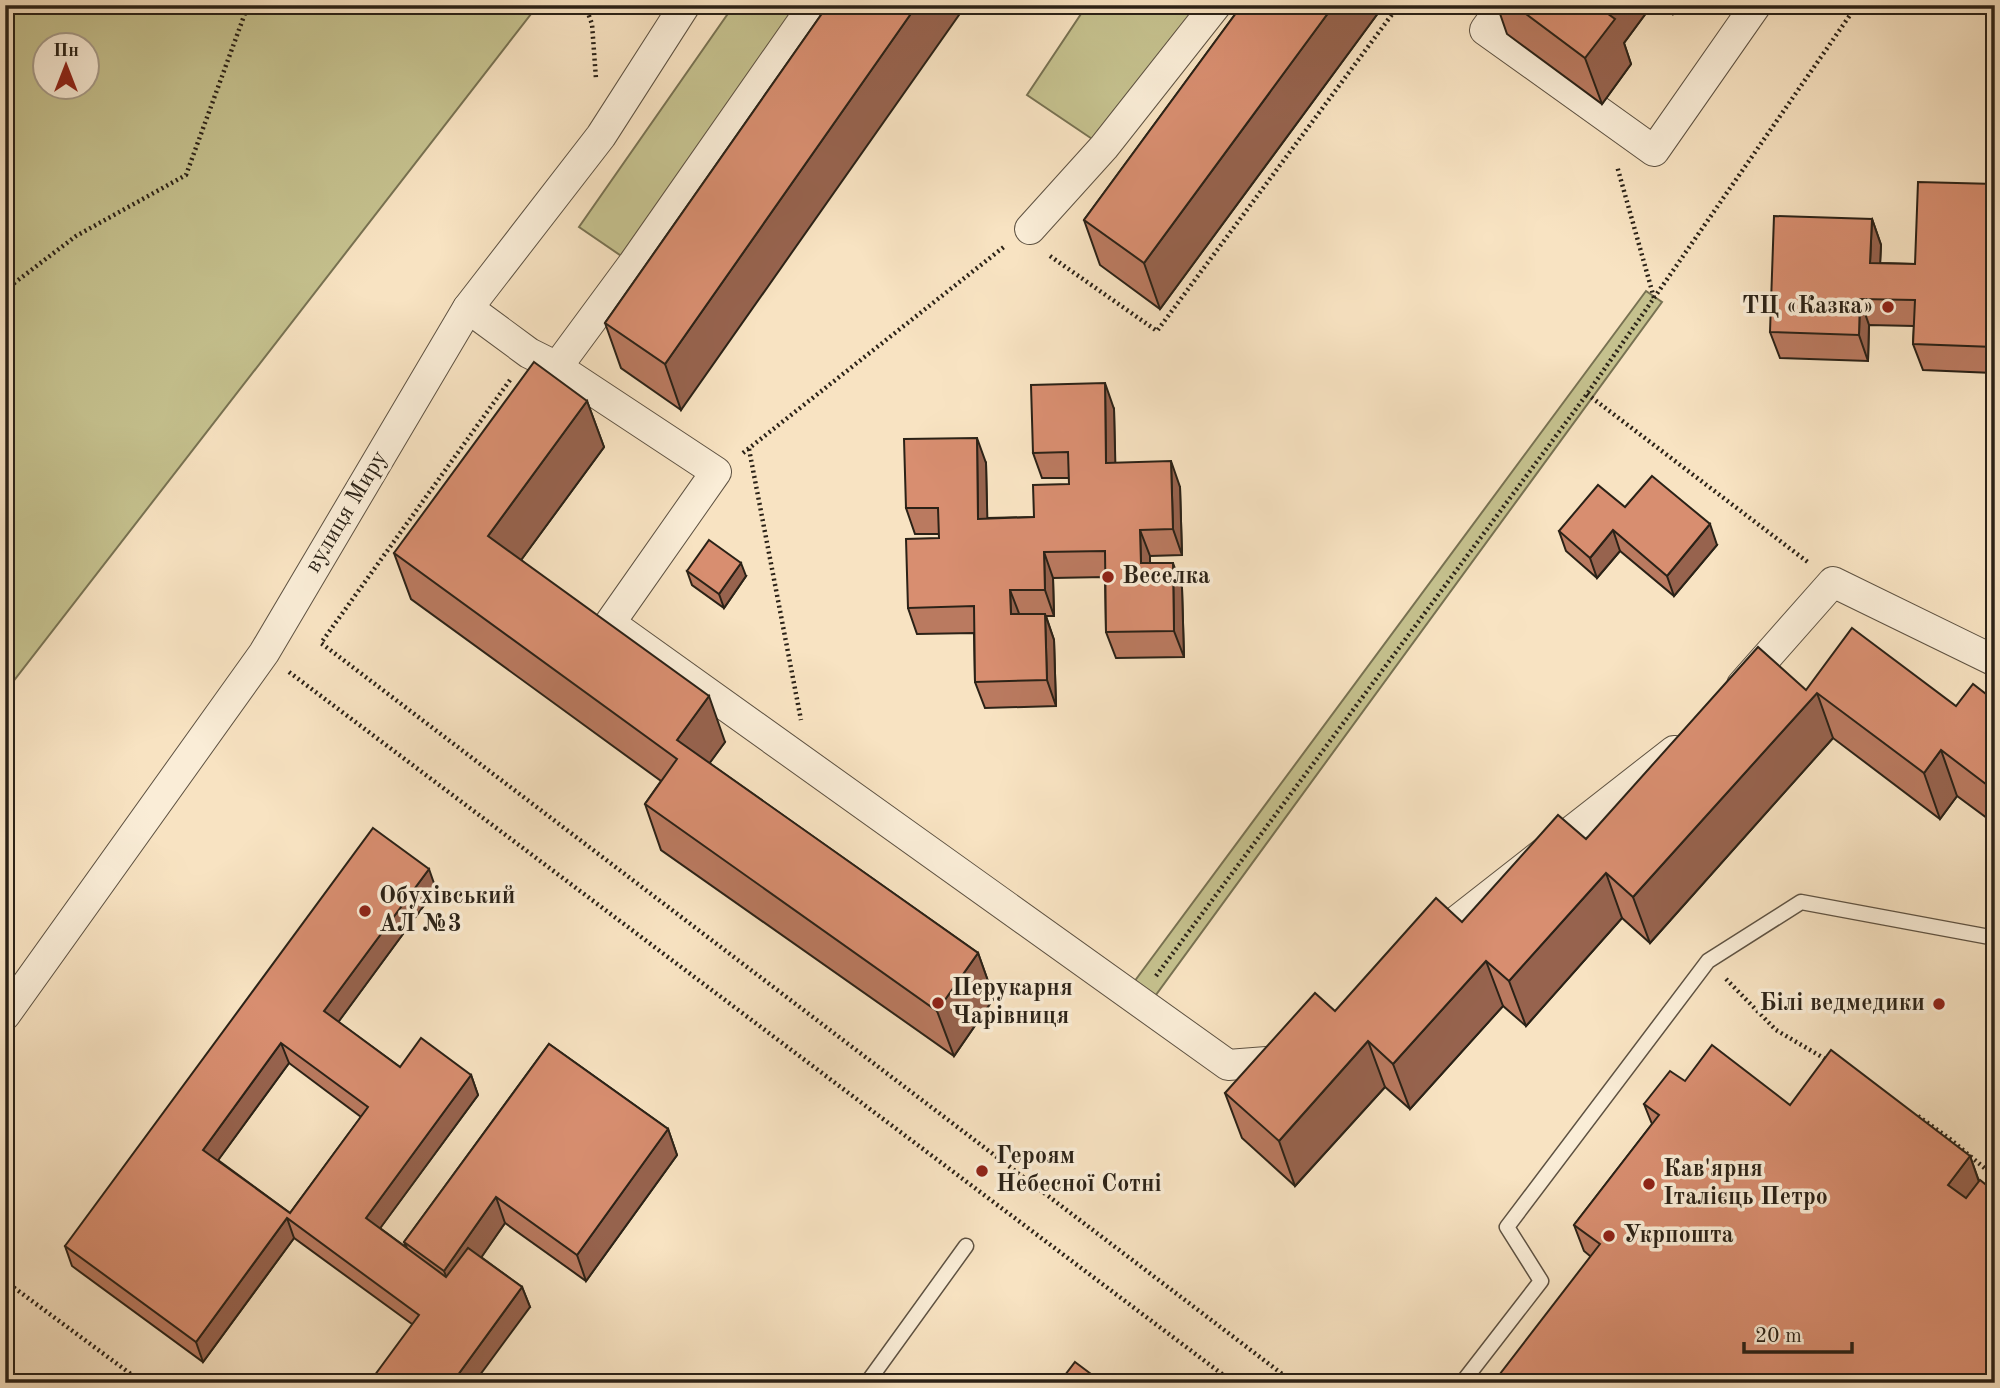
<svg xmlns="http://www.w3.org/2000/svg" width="2000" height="1388" font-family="'Old Standard TT',serif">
<rect width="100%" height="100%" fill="#f8e3c2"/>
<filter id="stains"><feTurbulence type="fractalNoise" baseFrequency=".00286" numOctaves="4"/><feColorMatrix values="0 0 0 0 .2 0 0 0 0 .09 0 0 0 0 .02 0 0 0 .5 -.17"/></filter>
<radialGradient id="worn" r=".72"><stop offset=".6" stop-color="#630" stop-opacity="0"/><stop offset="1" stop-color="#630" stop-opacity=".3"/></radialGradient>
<g fill="#c5c18e" stroke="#787252" stroke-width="2" fill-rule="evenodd">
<path d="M 5,5 L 538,5 L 5,692 ZM 46,46 L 88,46 L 88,88 L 46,88 Z"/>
<polygon points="734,5 794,5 808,14 633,264 579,227"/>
<polygon points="1087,5 1216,5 1104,147 1027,95"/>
<polygon points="1646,291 1662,302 1150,1003 1131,986"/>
</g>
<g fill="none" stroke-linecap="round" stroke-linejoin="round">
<g stroke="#5e5242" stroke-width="17">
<g id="lane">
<polyline points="867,1383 966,1246"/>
<polyline points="1462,1383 1541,1281 1507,1227 1708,961 1801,902 1995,938"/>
</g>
</g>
<g stroke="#5e5242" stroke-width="32">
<g id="street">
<polyline points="1503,5 1485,30 1654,151 1756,5"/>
<polyline points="1030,229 1104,147 1216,5"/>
<polyline points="468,308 529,353 557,367 716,472 610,623 1228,1065 1278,1061 1288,1053"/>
<polyline points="557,367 633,264 814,5"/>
<polyline points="1742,685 1833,582 1995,661"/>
<polyline points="1426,945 1674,751"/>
<polyline points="5,1015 264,653 468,308 601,136 685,5"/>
</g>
</g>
<g stroke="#2b2217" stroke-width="4.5" stroke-dasharray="2 3.5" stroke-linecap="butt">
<polyline points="585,5 592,24 596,79"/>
<polyline points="1050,256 1157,331 1399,5"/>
<polyline points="5,290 76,236 186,175 248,5"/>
<polyline points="1654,298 1857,5"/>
<polyline points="510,380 321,643 1294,1383"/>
<polyline points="1587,394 1809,563"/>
<polyline points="749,449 801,720"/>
<polyline points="743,453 1005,246"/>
<polyline points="289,672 1234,1383"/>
<polyline points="1156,976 1587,394 1654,298 1617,166"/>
<polyline points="1726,979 1776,1030 1827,1060"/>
<polyline points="1918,1116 1950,1139 1995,1177"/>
<polyline points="5,1281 143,1383"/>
</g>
<use href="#lane" stroke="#faedd7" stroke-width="14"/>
<use href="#street" stroke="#faedd7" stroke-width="30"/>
</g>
<g fill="#ba7a60" stroke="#2b2217" stroke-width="2" fill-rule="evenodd">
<polygon points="828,5 681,410 621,368 605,323"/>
<polygon points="1242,5 1384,5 1160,309 1100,265 1084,220"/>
<polygon points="1497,5 1652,5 1624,43 1631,64 1602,104 1507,34"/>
<polygon points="1661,5 1680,5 1673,14"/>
<polygon points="1995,184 1995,449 1991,438 1993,373 1923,370 1913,344 1914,326 1869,325 1868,361 1780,358 1770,332 1872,219 1881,245 1880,263 1915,264"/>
<polygon points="587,401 604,447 521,560 725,742 709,763 978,953 994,998 954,1056 661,850 645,804 661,781 411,599 394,553"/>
<polygon points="1114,409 1115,463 1180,487 1182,555 1150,556 1150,563 1182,588 1184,657 1116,658 1106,632 1105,577 1053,578 1054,616 1046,616 1054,640 1056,706 985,708 975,682 974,633 917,634 908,608 939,538 939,534 915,534 906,508 986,463 987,518 1034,517 1069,484 1069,478 1042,478 1033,453"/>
<polygon points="1625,507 1717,545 1674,596 1620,551 1597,578 1566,551 1559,531"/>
<polygon points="687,571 746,576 724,608 692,585"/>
<polygon points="1806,690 1956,706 1995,701 1995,824 1957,796 1940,819 1833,738 1650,943 1622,918 1526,1026 1503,1006 1410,1109 1385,1087 1295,1186 1242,1138 1225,1093 1335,1011 1462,922"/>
<path d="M 436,889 L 338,1022 L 400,1067 L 471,1075 L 478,1095 L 380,1228 L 407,1248 L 404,1242 L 549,1044 L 668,1129 L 677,1155 L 586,1281 L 505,1223 L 481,1257 L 522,1287 L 530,1307 L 412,1324 L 294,1238 L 203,1362 L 72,1266 L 65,1246 ZM 289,1063 L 361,1117 L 290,1213 L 218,1160 Z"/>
<polygon points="1685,1081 1790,1105 1970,1156 1979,1181 1995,1192 1590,1256 1584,1251 1574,1225 1652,1124 1644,1104"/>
</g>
<g fill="#97634e" stroke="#2b2217" stroke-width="2">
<polygon points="917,5 966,5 681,410 665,364"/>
<polygon points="1334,5 1384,5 1160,309 1144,263"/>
<polygon points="1602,5 1652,5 1624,43 1631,64 1602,104 1585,58 1600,8"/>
<polygon points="1670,5 1680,5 1673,14"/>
<polygon points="1872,219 1881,245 1879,288 1870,263"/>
<polygon points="1860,299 1869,325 1868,361 1859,335"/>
<polygon points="1105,383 1114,409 1116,489 1106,463"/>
<polygon points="587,401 604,447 505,582 488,536"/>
<polygon points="977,438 986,463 988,545 978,519"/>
<polygon points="1171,461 1180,487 1182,555 1173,529"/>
<polygon points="1710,524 1717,545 1674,596 1667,576"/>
<polygon points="1140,530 1150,556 1150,589 1141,563"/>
<polygon points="1613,530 1620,551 1597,578 1590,558"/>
<polygon points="1044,552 1053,578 1054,616 1045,590"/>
<polygon points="741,563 746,576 724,608 719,594"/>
<polygon points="1173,563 1182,588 1184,657 1174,631"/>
<polygon points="1010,590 1020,616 1011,614"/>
<polygon points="1045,614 1054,640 1056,706 1047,680"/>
<polygon points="1817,693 1833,738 1650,943 1633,897"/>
<polygon points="709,696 725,742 693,786 677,740"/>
<polygon points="1941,750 1957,796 1940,819 1924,773"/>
<polygon points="429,869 436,889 331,1032 324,1011"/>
<polygon points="1606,873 1622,918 1526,1026 1509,981"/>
<polygon points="978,953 994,998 954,1056 937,1011"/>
<polygon points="1486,961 1503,1006 1410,1109 1393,1064"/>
<polygon points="1368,1041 1385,1087 1295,1186 1279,1141"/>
<polygon points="281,1043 289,1063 211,1170 203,1150"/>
<polygon points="471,1075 478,1095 373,1238 366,1218"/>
<polygon points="668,1129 677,1155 586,1281 577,1255"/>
<polygon points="1970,1156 1979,1182 1957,1211 1948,1185"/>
<polygon points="496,1197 505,1223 454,1297 444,1271"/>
<polygon points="1995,1209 1995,1232 1989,1216"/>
<polygon points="287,1218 294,1238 203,1362 196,1342"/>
<polygon points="522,1287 530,1307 474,1383 452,1383"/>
</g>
<g fill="#d88e70" stroke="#2b2217" stroke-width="2" fill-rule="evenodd">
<polygon points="828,5 917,5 665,364 605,323"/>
<polygon points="1242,5 1334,5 1144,263 1084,220"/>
<polygon points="1514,5 1602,5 1600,8 1615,19 1585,58"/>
<polygon points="1918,182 1995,184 1995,438 1991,438 1994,347 1913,344 1915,300 1860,299 1859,335 1770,332 1774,216 1872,219 1870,263 1915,264"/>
<polygon points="534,362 587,401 488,536 709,696 677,740 978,953 937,1011 645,804 677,759 394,553"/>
<polygon points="1105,383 1106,463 1171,461 1173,529 1140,530 1141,563 1173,563 1174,631 1106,632 1105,551 1044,552 1045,590 1010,590 1011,614 1045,614 1047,680 975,682 974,606 908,608 906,539 939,538 938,508 906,508 904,439 977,438 978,519 1034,517 1033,485 1069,484 1068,452 1033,453 1031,385"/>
<polygon points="1652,476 1710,524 1667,576 1613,530 1590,558 1559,531 1598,485 1625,507"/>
<polygon points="709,540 741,563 719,594 687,571"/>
<polygon points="1852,628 1956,706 1973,684 1995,701 1995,791 1941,750 1924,773 1817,693 1633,897 1606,873 1509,981 1486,961 1393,1064 1368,1041 1279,1141 1225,1093 1315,993 1335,1011 1436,898 1462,922 1558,815 1586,839 1758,647 1806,690"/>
<path d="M 373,828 L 429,869 L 324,1011 L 400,1067 L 421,1038 L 471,1075 L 366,1218 L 446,1277 L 468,1248 L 522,1287 L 452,1383 L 369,1383 L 419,1315 L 287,1218 L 196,1342 L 65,1246 ZM 281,1043 L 368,1107 L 290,1213 L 203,1150 Z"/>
<polygon points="549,1044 668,1129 577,1255 496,1197 444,1271 404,1242"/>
<polygon points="1712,1045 1790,1105 1831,1050 1970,1156 1948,1185 1966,1198 1980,1180 1995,1192 1995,1209 1989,1216 1995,1220 1995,1334 1993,1336 1995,1338 1995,1383 1493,1383 1600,1244 1574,1225 1659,1115 1644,1104 1670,1071 1685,1081"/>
<polygon points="1075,1362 1103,1383 1059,1383"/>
</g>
<g fill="#8f2418" stroke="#faedd7" stroke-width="2.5">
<circle cx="1888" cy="307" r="7"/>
<circle cx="1108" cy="577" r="7"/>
<circle cx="365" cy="911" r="7"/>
<circle cx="938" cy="1003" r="7"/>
<circle cx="1939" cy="1004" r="7"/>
<circle cx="982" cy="1171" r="7"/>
<circle cx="1649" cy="1184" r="7"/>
<circle cx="1609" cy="1236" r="7"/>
</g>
<g text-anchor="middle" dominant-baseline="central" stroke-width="7" stroke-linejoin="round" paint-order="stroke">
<g font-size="24" font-weight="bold" fill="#2b2217" stroke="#faedd7" text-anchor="start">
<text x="1874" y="307" text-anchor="end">ТЦ «Казка»</text>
<text x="1122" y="577">Веселка</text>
<text x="379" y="897">Обухівський<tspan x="379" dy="28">АЛ №3</tspan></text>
<text x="952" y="989">Перукарня<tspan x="952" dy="28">Чарівниця</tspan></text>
<text x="1925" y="1004" text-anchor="end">Білі ведмедики</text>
<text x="996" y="1157">Героям<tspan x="996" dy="28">Небесної Сотні</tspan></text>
<text x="1663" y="1170">Кав'ярня<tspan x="1663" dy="28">Італієць Петро</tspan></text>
<text x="1623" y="1236">Укрпошта</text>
</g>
<g font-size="24" fill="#2b2217" stroke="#faedd7">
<text transform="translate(347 512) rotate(-59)">вулиця Миру</text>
</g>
</g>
<rect width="2000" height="1388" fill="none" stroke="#f8e3c2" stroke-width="28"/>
<rect x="7" y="7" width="1986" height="1374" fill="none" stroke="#2b2217" stroke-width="3.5"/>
<rect x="14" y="14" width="1972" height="1360" fill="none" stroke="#2b2217" stroke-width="2"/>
<g transform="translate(66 66)"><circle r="33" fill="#faedd7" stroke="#a79c8a" stroke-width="2"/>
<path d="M0-5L12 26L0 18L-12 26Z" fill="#8f2418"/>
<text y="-10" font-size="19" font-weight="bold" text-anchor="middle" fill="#2b2217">Пн</text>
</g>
<path d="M1744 1342v10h108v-10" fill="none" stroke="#2b2217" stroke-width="3.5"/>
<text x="1755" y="1342" font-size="21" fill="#2b2217" stroke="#faedd7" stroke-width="5" paint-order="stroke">20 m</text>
<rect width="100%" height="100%" filter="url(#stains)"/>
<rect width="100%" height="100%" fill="url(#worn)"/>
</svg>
